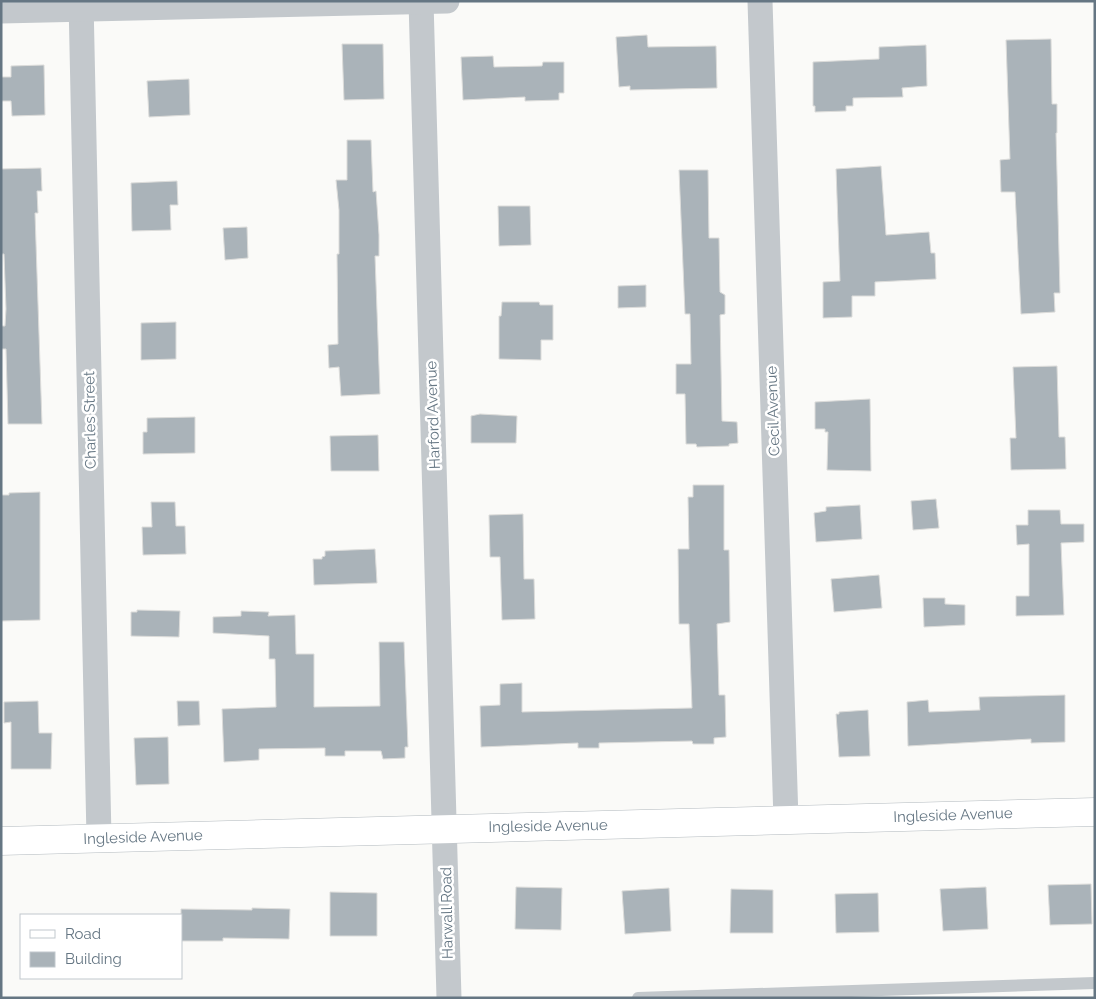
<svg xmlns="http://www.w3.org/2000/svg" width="1096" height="999" font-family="Raleway,sans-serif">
<rect width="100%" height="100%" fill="#fafaf8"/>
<g fill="#aab3b9" stroke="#dcdcda">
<polygon points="647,35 648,47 716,46 717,88 630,90 630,86 619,87 616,37"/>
<polygon points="1051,39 1052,104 1057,104 1057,133 1056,133 1060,293 1054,293 1055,312 1021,314 1015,192 1001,192 1000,160 1010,159 1006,40"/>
<polygon points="342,44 383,44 384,99 344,100"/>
<polygon points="926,45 927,86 902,88 903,97 853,98 853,106 846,106 846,111 815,112 815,106 813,106 813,62 879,59 879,47"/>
<polygon points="493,56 494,67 542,66 543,62 564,62 564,93 559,93 559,100 525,101 525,97 463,100 461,57"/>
<polygon points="44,65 45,115 12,116 11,101 1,101 1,77 11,77 11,66"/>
<polygon points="189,79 190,115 149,117 147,81"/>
<polygon points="347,140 371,140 373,192 376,191 379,235 379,256 375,256 380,394 341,396 339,367 329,368 328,345 338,344 337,254 339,254 339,210 336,180 347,180"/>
<polygon points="881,166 886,235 929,232 931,253 935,253 936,279 875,282 875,296 852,296 852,317 823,318 823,282 840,281 836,169"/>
<polygon points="41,168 42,191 37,191 38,213 35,213 42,424 8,424 6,349 1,349 1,326 5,326 6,309 4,254 1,254 1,169"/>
<polygon points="679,170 708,170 709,238 719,238 720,292 725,295 725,314 720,315 722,421 737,422 738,443 729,444 729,446 697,447 696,444 686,444 685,394 676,394 676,364 691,364 690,314 685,314"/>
<polygon points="177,181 178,205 170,205 171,230 132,231 131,183"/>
<polygon points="498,206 530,206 531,245 499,246"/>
<polygon points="247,227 248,258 225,260 223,228"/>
<polygon points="646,285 646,307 618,308 618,286"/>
<polygon points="502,302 539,302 540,305 553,305 553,340 541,340 541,360 499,359 499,316 501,316"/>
<polygon points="176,322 176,359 141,360 141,323"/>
<polygon points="1057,366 1059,437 1065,437 1066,469 1011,470 1010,438 1016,438 1013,367"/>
<polygon points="870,399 871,471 827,470 828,432 825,432 825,429 815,429 815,402"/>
<polygon points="480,414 517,416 516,443 471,443 471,416"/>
<polygon points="195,417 195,453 143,454 143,432 147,432 147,418"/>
<polygon points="378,435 379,471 331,471 330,436"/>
<polygon points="693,485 724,485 724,550 729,550 730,622 717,624 719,695 725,695 726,737 714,738 714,744 693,744 692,741 599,743 599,748 578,748 578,743 481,747 480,706 500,705 500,684 522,683 522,712 692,708 689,624 679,624 678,549 689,549 688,497 693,497"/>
<polygon points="40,492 40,620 1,621 1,495 9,495 9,493"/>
<polygon points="936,499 939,528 913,530 911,501"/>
<polygon points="151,502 175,502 176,526 185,526 186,554 143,555 142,527 152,527"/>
<polygon points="860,505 862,539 816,542 814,513 826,511 826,507"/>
<polygon points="1028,510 1060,510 1061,524 1084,524 1084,542 1061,543 1064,615 1016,616 1016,596 1029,596 1029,544 1017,545 1016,525 1028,525"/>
<polygon points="523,514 524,579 534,579 535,619 502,620 500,557 490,557 489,515"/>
<polygon points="375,549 377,583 314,585 313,559 322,559 322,557 325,556 325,551"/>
<polygon points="879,575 882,608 834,612 831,579"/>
<polygon points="923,598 945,598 945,604 965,605 965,625 924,627"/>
<polygon points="137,610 180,611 179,637 131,636 131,612 137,612"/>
<polygon points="241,611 269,612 268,616 295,615 296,654 314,654 314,707 380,706 379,642 404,642 408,747 405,747 405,758 383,759 381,751 345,751 345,756 325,756 325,748 259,749 259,760 224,762 222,709 276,707 275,659 269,659 269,636 213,633 213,617 241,616"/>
<polygon points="1065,695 1065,742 1031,743 1031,739 908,746 907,702 928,700 929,712 980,710 979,697"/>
<polygon points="38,701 39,733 52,733 51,769 11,769 11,722 4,723 4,702"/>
<polygon points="177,701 199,701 200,725 178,726"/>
<polygon points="868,710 870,756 839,757 836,714 839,714 839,712"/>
<polygon points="168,737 169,784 136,785 134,738"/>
<polygon points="1091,884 1092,924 1050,925 1048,885"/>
<polygon points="516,887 562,888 561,930 515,929"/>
<polygon points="986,887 988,929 943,931 940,889"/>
<polygon points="669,888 671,931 625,934 622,891"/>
<polygon points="731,889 773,890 773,933 730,933"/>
<polygon points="330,892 377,893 377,936 330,936"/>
<polygon points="878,893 879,932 836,933 835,894"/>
<polygon points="252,908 290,909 289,939 223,938 223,941 181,941 181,909 252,910"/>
</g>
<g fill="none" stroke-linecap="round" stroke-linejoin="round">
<g stroke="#b3babf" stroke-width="29">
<polyline id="secondary" points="1,841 1095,812"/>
</g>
<polyline stroke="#c3c8cc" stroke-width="12" points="638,998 1095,983"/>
<g stroke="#c3c8cc" stroke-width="25">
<polyline points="81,1 99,838"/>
<polyline points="421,1 449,998"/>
<polyline points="760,1 786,820"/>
<polyline points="1,11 447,1"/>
</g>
<use href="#secondary" stroke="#fff" stroke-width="28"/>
</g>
<g text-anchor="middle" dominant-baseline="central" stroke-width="5" stroke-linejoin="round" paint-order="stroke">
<g font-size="15" fill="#657683" stroke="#fff">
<text transform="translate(773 411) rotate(-92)">Cecil Avenue</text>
<text transform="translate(433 415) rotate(-92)">Harford Avenue</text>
<text transform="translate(90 420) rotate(-91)">Charles Street</text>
<text transform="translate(953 815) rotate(-2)">Ingleside Avenue</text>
<text transform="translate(548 826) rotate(-1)">Ingleside Avenue</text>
<text transform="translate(143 837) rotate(-2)">Ingleside Avenue</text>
<text transform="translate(447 913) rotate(-91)">Harwall Road</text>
</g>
</g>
<rect width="1096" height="999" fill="none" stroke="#657683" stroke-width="5"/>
<rect x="20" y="914" width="162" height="65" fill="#ffffff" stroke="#c1c8cd"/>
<rect x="30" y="930" width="25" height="8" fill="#ffffff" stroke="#c1c8cd"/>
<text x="65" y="939" font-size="15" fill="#657683">Road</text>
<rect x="30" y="952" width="25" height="15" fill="#aab3b9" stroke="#c1c8cd"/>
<text x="65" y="964" font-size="15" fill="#657683">Building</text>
</svg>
